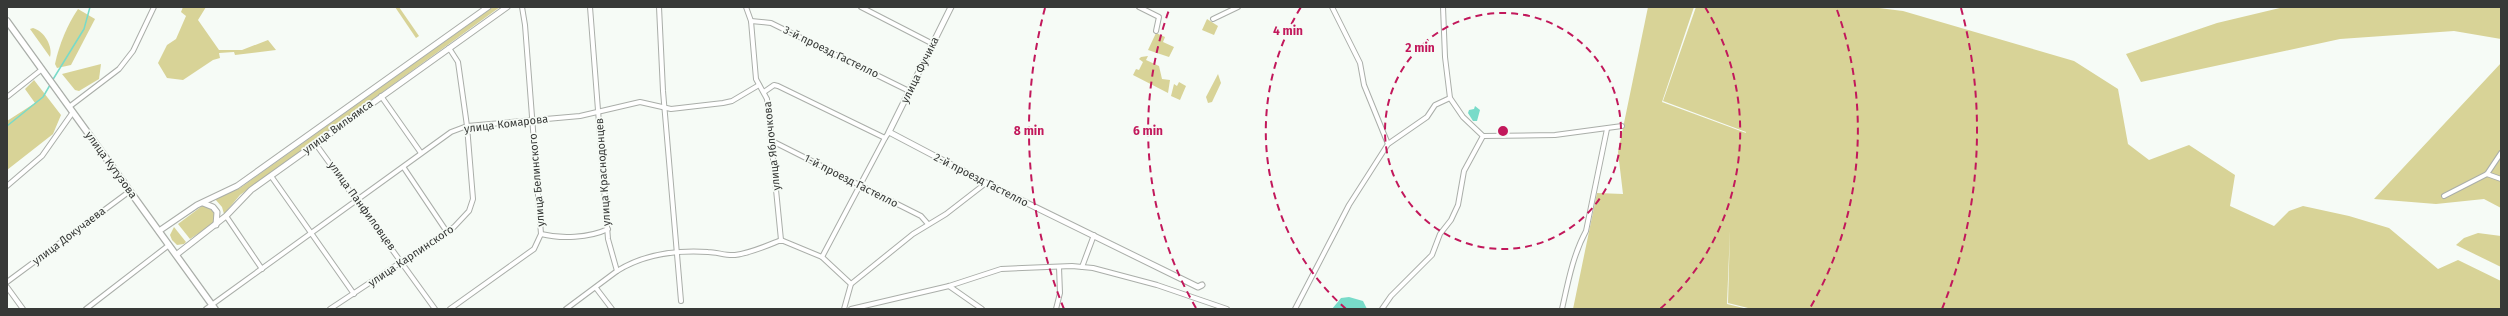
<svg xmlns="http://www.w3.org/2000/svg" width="2508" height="316" font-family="'Fira Sans',sans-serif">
<rect width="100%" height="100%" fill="#f6fbf6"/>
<g fill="#d8d397">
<polygon points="183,7 206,7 198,20 219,50 242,50 268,40 276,50 235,55 234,52 219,53 220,58 213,60 183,80 167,78 158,63 167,45 176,39 186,16 181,12"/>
<polygon points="395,7 399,7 419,36 416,38"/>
<polygon points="493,7 500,7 240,195 224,214 222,207 215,199 240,188"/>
<polygon points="1648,7 1694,7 1662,102 1746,133 1739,168 1746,132 1663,101 1696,7 1871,7 1903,11 2074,61 2118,89 2128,144 2149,160 2189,145 2235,175 2230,206 2274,226 2289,211 2303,206 2349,216 2389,228 2438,269 2458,260 2501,281 2501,309 1752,309 1728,303 1730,230 1727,304 1748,309 1573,309 1597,193 1623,194 1618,152"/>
<polygon points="2284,7 2501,7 2501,39 2454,31 2340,39 2141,82 2126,54 2217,23"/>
<path d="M 78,9 L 95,19 L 71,65 L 57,68 L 55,64 C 59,45 67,25 78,9 Z"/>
<polygon points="1207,19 1218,26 1214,35 1202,30"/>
<path d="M 33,28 C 44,31 53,46 50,57 L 30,29 Z"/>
<polygon points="1156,33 1165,37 1163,42 1174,47 1169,57 1148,50"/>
<polygon points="1148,56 1146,60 1159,66 1162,79 1170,80 1168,93 1133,75 1136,69 1139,70 1143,62 1139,59 1141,57"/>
<polygon points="2501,63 2501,208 2484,199 2436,204 2374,199"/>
<polygon points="101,64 99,79 79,91 75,90 62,74"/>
<polygon points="1218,74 1221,83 1212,102 1208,103 1206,97"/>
<polygon points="34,80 61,115 53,134 7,170 7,121 35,103 25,89"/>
<polygon points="1179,82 1186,86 1180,100 1171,96 1174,84 1177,86"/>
<polygon points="202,206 210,207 215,212 214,223 190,239 178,224"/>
<polygon points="174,227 186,242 184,244 177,245 172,240 170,235"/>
<polygon points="2478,233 2501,236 2501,267 2456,245 2464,238"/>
</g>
<g fill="#78dbc9">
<polygon points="1475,106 1480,110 1477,121 1473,121 1468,113 1469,110 1474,109"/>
<polygon points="1349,297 1363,301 1367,309 1332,309 1341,298"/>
</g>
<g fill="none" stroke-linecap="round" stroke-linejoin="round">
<g stroke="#78dbc9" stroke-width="1.5">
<polyline points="52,81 84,29 90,7"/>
<polyline points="7,126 43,97 50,85"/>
</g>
<g stroke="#aaaea9" stroke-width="6">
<g id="minor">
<polyline points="659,7 663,91 681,301"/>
<polyline points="746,7 751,21 756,79 767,99 781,240"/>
<polyline points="861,7 933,44"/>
<polyline points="1139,7 1159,17 1156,31"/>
<polyline points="1332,7 1360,63 1364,85 1388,144"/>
<polyline points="1443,7 1445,57 1450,98 1463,117 1483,136 1555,135 1622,126"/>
<polyline points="1213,19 1238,7"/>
<polyline points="751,21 771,23 909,91"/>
<polyline points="764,92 774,85 778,86 885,138 889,132"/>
<polyline points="381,96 421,153"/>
<polyline points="7,97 41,70"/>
<polyline points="69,107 119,69 133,51 154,7"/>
<polyline points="772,141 921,216 928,224"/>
<polyline points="315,143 435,309"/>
<polyline points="404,168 447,232"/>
<polyline points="2487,174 2501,179"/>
<polyline points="271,176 354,294"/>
<polyline points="7,186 42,156 73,112"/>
<polyline points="2444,196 2487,174 2501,153"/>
<polyline points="226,216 262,269"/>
<path d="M 541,234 C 561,239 589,238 608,229"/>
<polyline points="822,257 885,138"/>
<polyline points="1082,267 1094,235"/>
<path d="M 617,271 C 644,254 676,250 708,252 C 717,252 726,256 735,255 C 751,253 766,246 781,240 L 822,257 L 851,284"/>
<polyline points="7,282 130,191"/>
<polyline points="949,286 982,309"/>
<polyline points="7,287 23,309"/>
<polyline points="596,288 612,309"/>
<polyline points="86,309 169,245"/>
<polyline points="206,309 451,132 467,126 580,116 640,102 671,109 723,103 732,101 759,85"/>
<polyline points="330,309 454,227 469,211 473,199 467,126 458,62 449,48"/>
<polyline points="450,309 534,249 541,234 525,25 522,7"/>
<polyline points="566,309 617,271 608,239 590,7"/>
<polyline points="844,309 851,284 913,234 946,214 986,183"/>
<polyline points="851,309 949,286 1001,269 1072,266 1093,268 1157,285 1227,309"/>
<polyline points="1056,309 1060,293 1059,267"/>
<polyline points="1295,309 1349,205 1388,144 1427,117 1435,105 1450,98"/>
<polyline points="1382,309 1391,296 1432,255 1440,234 1451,220 1458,205 1464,171 1483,136"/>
<path d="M 1562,309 C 1568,282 1573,255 1586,231 L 1607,129"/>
</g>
</g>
<g stroke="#aaaea9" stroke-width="7">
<g id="tertiary">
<polyline points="951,7 889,132 986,183 1198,287 1202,285"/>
<polyline points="203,203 213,207 217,212 216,225"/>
<polyline points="159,231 197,205 237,186 488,7"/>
<polyline points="176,255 226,216 251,190 507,7"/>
</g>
</g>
<g stroke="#aaaea9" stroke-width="8">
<polyline id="secondary" points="7,21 215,309"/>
</g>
<use href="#minor" stroke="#fff" stroke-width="4"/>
<use href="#tertiary" stroke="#fff" stroke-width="5"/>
<use href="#secondary" stroke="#fff" stroke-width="5.5"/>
</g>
<g fill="none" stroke="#c2185b" stroke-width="2" stroke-dasharray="7 5">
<circle cx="1503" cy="131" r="118"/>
<path d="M1346 309A237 237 0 0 1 1301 7M1705 7A237 237 0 0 1 1660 309"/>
<path d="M1196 308A355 355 0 0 1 1169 10M1837 10A355 355 0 0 1 1810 308"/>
<path d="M1064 309A474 474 0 0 1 1045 8M1961 8A474 474 0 0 1 1942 309"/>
</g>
<g text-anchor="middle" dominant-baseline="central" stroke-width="3.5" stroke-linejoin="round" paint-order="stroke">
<g font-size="11" fill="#373937" stroke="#f6fbf6">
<text transform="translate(831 52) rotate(26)">3-й проезд Гастелло</text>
<text transform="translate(920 70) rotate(-64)">улица Фучика</text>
<text transform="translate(506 124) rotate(-7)">улица Комарова</text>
<text transform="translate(338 127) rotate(-36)">улица Вильямса</text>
<text transform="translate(772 146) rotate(-96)">улица Яблочкова</text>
<text transform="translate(111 165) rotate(54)">улица Кутузова</text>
<text transform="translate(603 172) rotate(-94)">улица Краснодонцев</text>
<text transform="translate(537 180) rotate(-95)">улица Белинского</text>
<text transform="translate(981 180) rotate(27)">2-й проезд Гастелло</text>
<text transform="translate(851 181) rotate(27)">1-й проезд Гастелло</text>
<text transform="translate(362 206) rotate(54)">улица Панфиловцев</text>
<text transform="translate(69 236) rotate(-37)">улица Докучаева</text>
<text transform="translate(411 256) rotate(-34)">улица Карпинского</text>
</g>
</g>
<circle cx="1503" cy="131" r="6" fill="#c2185b" stroke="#f6fbf6" stroke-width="2"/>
<g font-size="12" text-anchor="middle" font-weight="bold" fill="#c2185b" stroke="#f6fbf6" stroke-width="3.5" stroke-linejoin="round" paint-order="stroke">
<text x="1288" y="35">4 min</text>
<text x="1420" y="52">2 min</text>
<text x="1029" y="135">8 min</text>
<text x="1148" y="135">6 min</text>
</g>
<rect width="2508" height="316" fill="none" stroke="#373937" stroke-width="16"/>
</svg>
